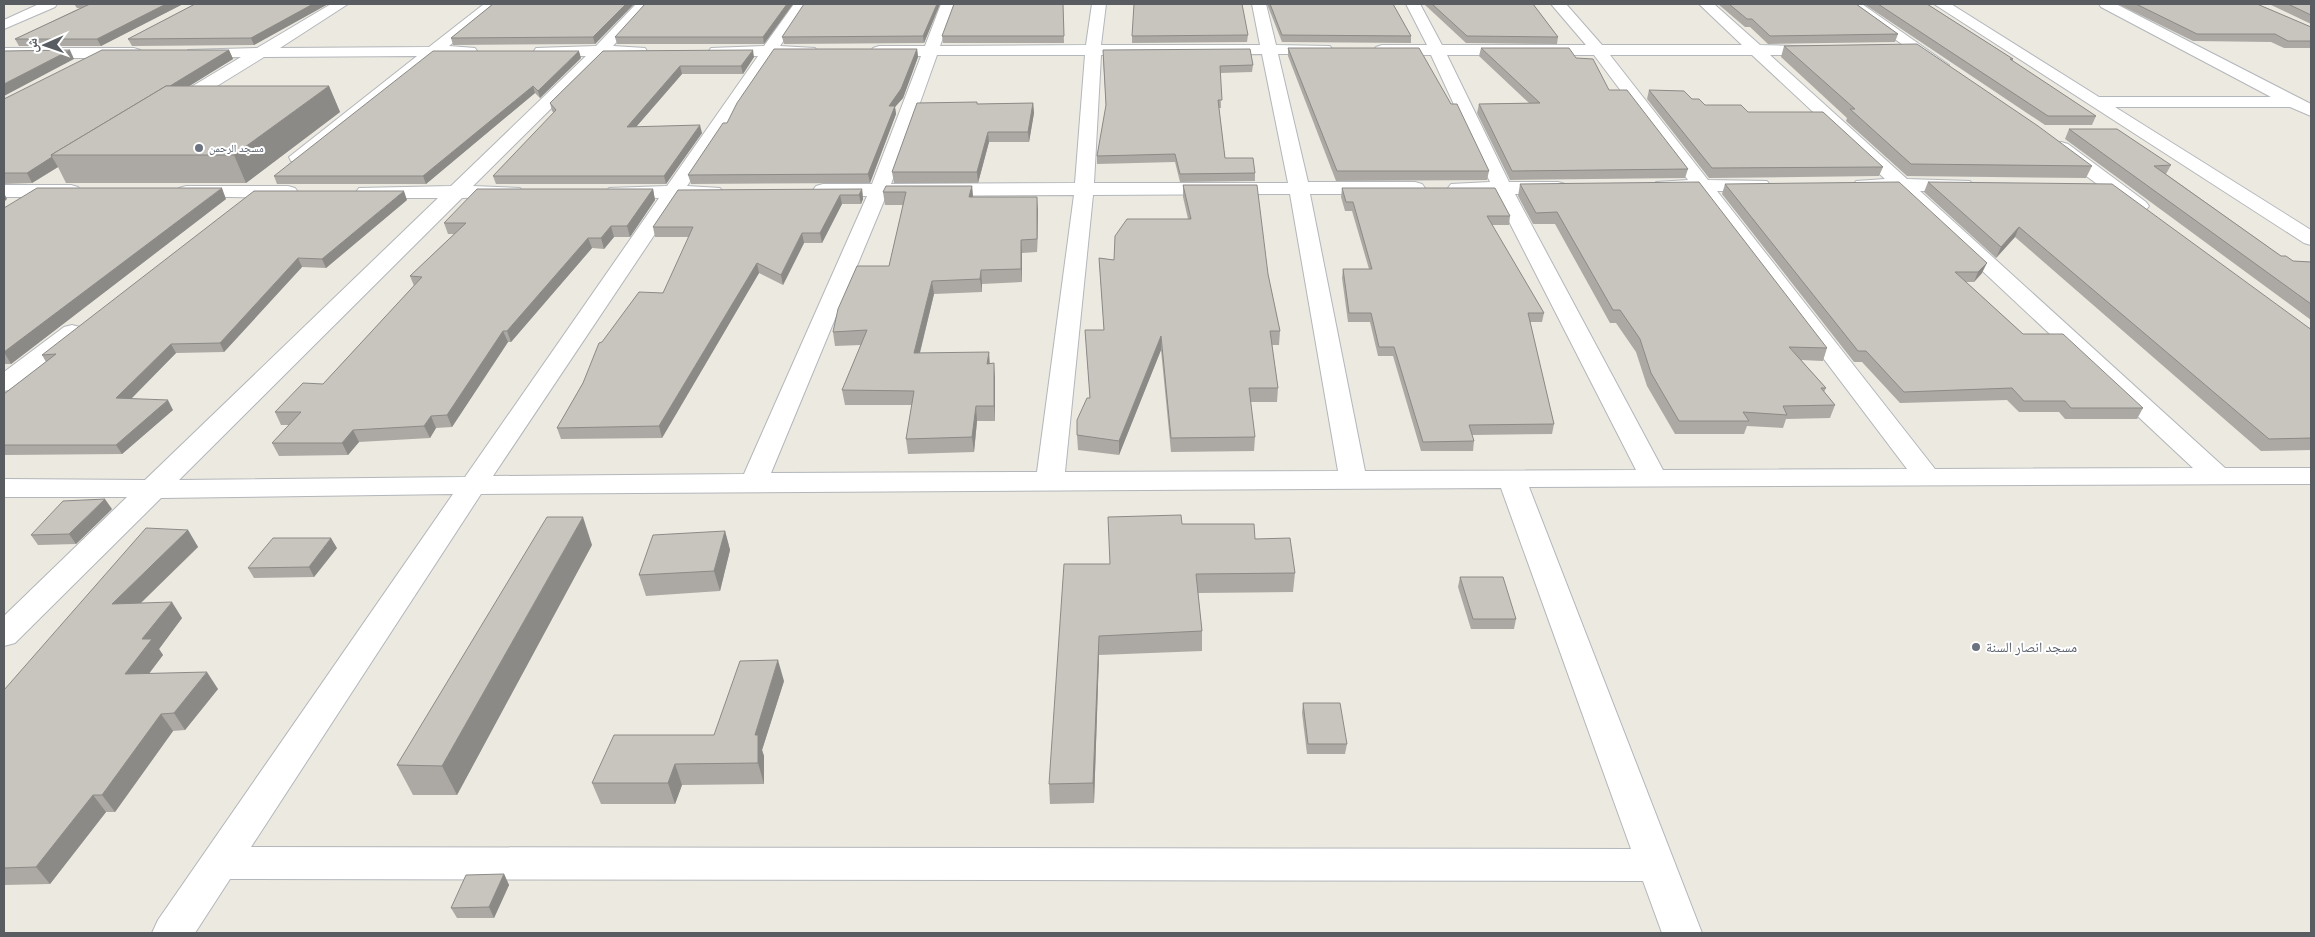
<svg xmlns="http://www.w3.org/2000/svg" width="2315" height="937" font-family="Ubuntu,'Noto Naskh Arabic',sans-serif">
<rect width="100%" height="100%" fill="#ebe9e0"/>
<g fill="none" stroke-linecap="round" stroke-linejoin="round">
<g stroke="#b3b6ba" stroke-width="2">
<g id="minor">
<polygon points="39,4 57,4 55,7 4,29 4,20"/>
<polygon points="331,4 348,4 280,48 429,47 484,4 500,4 449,46 475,48 477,51 475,54 437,56 305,161 298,163 291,161 289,157 417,56 264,57 178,110 166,110 163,106 166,102 241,57 194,58 188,56 186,53 188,50 257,48"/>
<path d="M 636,4 L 651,4 L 613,46 L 645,48 L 647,51 L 645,54 L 604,56 L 473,186 L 520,188 L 523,192 L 520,196 L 462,198 L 179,480 L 465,477 L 659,198 L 609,196 L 606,192 L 609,188 L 667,186 L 758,56 L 717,56 L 711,54 L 709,51 L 711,48 L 764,46 L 794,4 L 808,4 L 780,46 L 815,48 L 817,51 L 815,54 L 809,56 L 774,56 L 687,186 L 720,188 L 723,192 L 720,196 L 679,198 L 493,476 L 744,474 L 867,196 L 823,196 L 816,194 L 813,190 L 816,186 L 823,184 L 872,184 L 921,56 L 879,56 L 873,54 L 871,51 L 873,48 L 879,46 L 925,46 L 941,4 L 955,4 L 940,46 L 1086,45 L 1092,4 L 1106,4 L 1101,45 L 1260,45 L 1252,4 L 1266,4 L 1276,45 L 1330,46 L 1332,49 L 1330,52 L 1324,54 L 1278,54 L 1308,182 L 1415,182 L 1422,184 L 1425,188 L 1422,192 L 1415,194 L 1310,194 L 1365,471 L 1636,470 L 1495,194 L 1451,192 L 1448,188 L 1451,184 L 1490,182 L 1431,55 L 1382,55 L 1376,53 L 1374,50 L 1376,47 L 1382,45 L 1427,45 L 1406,4 L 1420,4 L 1442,45 L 1586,45 L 1551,4 L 1566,4 L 1602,45 L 1742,45 L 1699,4 L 1714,4 L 1760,45 L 1827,47 L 1829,50 L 1827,53 L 1821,55 L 1770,55 L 1907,179 L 1970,181 L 1973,185 L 1970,189 L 1963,191 L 1920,191 L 2225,468 L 2311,468 L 2311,484 L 1529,487 L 1702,933 L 1662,933 L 1643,881 L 230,879 L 195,933 L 152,933 L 158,920 L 453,494 L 161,498 L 15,643 L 4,646 L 4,616 L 127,497 L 4,497 L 4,479 L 145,480 L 438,198 L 366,198 L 359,196 L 356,192 L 359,188 L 451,186 L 586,56 L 542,56 L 536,54 L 534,51 L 536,48 L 596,46 ZM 1262,54 L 1288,183 L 1094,183 L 1101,55 ZM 937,55 L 1085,55 L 1075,183 L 891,184 ZM 1447,55 L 1594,55 L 1688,180 L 1656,182 L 1653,186 L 1656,190 L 1697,191 L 1907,469 L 1663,470 L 1515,194 L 1558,194 L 1565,192 L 1568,188 L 1565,184 L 1558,182 L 1509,182 ZM 1610,55 L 1752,55 L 1885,179 L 1856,181 L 1853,185 L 1856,189 L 1897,191 L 2193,468 L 1935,469 L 1717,191 L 1760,191 L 1767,189 L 1770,185 L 1767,181 L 1708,180 ZM 1290,194 L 1338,471 L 1065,472 L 1093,195 ZM 1074,195 L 1037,472 L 771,473 L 886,196 ZM 1501,488 L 1631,849 L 251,847 L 481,494 Z"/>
<polygon points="1846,4 1862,4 1949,65 1947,68 1935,68"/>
<polygon points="1934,4 1951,4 2099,97 2271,97 2101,7 2099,4 2116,4 2311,104 2311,116 2290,107 2115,107 2311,230 2311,245 2304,243"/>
<polygon points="4,48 134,48 140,50 142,53 140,56 134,58 4,58"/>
<polygon points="2061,142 2068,144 2146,202 2149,206 2146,210 2139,212 2132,210 2054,152 2052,148 2054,144"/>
<polygon points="4,185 71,185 78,187 81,191 78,195 71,197 4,197"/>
<polygon points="186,186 288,186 295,188 298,192 295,196 288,198 179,196 176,192 179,188"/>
<polygon points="72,325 80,327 84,332 80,337 13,389 4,391 4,372 64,327"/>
</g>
</g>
<use href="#minor" fill="#fff" fill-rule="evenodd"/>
</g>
<g fill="#aca9a4">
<polygon points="74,4 183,4 101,46 19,46 15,39 80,8 77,8"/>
<polygon points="195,4 328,4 254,45 132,46 128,39"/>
<polygon points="493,4 634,4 595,44 453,45 451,38"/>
<polygon points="793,4 764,44 617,44 615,37"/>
<polygon points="940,4 924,43 784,44 782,37"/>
<polygon points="1063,4 1064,43 943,43 942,36"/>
<polygon points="1267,4 1393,4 1411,36 1411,43 1282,42"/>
<polygon points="1424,4 1533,4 1558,37 1557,44 1466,43"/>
<polygon points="1718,4 1856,4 1898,34 1895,42 1768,44 1750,27 1745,27"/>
<polygon points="1864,4 1927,4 2013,59 2012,61 2096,116 2092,125 2045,125"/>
<polygon points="2118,4 2257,4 2311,27 2311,48 2284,48 2271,42 2193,41"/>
<polygon points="2269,4 2311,4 2311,24"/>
<polygon points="1248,35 1247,42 1132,43 1132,36"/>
<polygon points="1784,46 2092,166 2086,178 1907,176 1846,121 1847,118 1781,57"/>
<polygon points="1288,48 1489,171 1487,180 1336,181 1288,56"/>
<polygon points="1481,48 1576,58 1688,169 1685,178 1510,180 1477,113 1479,104 1529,103 1479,56"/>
<polygon points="917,49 918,57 903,98 895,107 896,114 870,183 691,184 688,175 727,123"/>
<polygon points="229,50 233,59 189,86 329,86 340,112 246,183 66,183 58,167 32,183 4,184 4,99"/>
<polygon points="603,51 754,57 743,74 682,74 636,127 702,133 666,184 496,184 493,176 554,113 552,111 550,103"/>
<polygon points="1103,57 1253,65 1252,72 1220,73 1221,108 1219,108 1225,158 1255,173 1255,181 1180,182 1175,162 1097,164 1097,156 1106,107"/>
<polygon points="581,58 540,98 535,93 426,184 277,184 274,176"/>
<polygon points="1649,90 1692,99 1705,105 1748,112 1883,167 1879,176 1709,178 1647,99"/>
<polygon points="1033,103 1034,113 1029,142 989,142 978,183 894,183 892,172 977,104"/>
<polygon points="2069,129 2171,165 2166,174 2281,256 2293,261 2311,262 2311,320 2065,139"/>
<polygon points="1928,182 2311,329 2311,450 2261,451 2015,237 1996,258 1924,192"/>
<polygon points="1520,184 1827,348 1823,361 1801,360 1826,388 1824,392 1835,405 1830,418 1786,419 1783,428 1747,426 1744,434 1675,434 1647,386 1636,352 1616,323 1610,323 1555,224 1533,224 1518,196"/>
<polygon points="1725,184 1982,273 1974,282 1966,282 2023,334 2143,408 2137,419 2065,419 2059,412 2019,412 2007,400 1900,403 1862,362 1854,362 1722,194"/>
<polygon points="1183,185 1268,274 1280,331 1279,345 1272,345 1278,388 1277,402 1250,402 1255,437 1254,451 1171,452 1161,350 1119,455 1078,450 1077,435 1090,398 1085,330 1104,330 1099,258 1114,260 1188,219 1183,197"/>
<polygon points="972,186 973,197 1038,210 1037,252 1022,253 1022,282 982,284 982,292 934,294 920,353 990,363 995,378 995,421 977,421 974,452 908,454 906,439 912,405 845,405 842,390 861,345 835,346 833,332 889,266 903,205 885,205 883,192"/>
<polygon points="1342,188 1510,216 1509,225 1492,225 1544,313 1542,322 1530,322 1554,424 1552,434 1472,435 1474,441 1473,451 1421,451 1393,356 1378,356 1370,322 1348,322 1342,278 1343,269 1369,269 1352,211 1345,211 1341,197"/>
<polygon points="653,189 655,200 630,237 614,237 604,249 592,248 511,342 508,342 452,427 436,428 430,438 359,442 348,455 279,456 272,443 289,425 281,425 275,412 323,384 414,286 410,276 454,234 448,234 444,223"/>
<polygon points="862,189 863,199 861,204 842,204 822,243 804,243 783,285 759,273 662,438 561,439 557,428 583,383 602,342 663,293 689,237 655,237 653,227"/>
<polygon points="226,199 11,364 4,364 4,208"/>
<polygon points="407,200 326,268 302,267 224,352 176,353 131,399 173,410 122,454 4,455 4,394 46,362 42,355"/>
<polygon points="112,509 76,544 38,545 31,535"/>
<polygon points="1182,524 1255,539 1295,573 1293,592 1198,593 1202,631 1202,651 1099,655 1094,803 1050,804 1049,784 1110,564"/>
<polygon points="188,530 198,547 141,603 182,618 159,649 163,655 149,673 218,689 185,730 173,731 115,812 106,812 50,884 4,885 4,690"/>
<polygon points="725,531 730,550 720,591 646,596 639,575"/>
<polygon points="592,545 457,795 413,795 397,765"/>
<polygon points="337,548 314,577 254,578 248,568"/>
<polygon points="1460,577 1516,619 1514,629 1471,629 1458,587"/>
<polygon points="784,681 762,750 764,756 764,784 682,785 675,804 601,804 592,783 714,735"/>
<polygon points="1303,703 1347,744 1345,754 1307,754 1302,713"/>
<polygon points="504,874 509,885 494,918 457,918 451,908"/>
</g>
<g fill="#8c8a86">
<polygon points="166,4 183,4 101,46 97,39"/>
<polygon points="313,4 328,4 254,45 251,38"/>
<polygon points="626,4 634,4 595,44 593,37"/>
<polygon points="787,4 793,4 764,44 763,37"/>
<polygon points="937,4 940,4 924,43 923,36"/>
<polygon points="917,49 918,57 903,98 895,107 896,114 870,183 868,174 889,106"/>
<polygon points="70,50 74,59 4,96 4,84"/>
<polygon points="229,50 233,59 78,155 56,155"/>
<polygon points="753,50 754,57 743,74 741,66"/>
<polygon points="579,51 581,58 540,98 538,91"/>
<polygon points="680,66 682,74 629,135 627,127"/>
<polygon points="329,86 340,112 246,183 234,155"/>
<polygon points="533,86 535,93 426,184 423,176"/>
<polygon points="1033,103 1034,113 1029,142 1028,132"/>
<polygon points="700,125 702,133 666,184 664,176"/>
<polygon points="988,132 989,142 978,183 977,172"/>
<polygon points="52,157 58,167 32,183 27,173"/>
<polygon points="972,186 973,198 969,197"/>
<polygon points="222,188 226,199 11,364 4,352"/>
<polygon points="653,189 655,200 630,237 627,226"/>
<polygon points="862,189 863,199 861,204 859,195"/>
<polygon points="404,191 407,200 326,268 322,259"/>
<polygon points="4,193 7,199 4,202"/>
<polygon points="840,195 842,204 822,243 820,233"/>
<polygon points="1037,197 1038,210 1037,252"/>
<polygon points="611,226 614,237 604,249 601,238"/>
<polygon points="2019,227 2015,237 1996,258 2001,247"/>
<polygon points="802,233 804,243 783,285 781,275"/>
<polygon points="588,238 592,248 511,342 507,331"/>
<polygon points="1021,240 1022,253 1022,282 1021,269"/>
<polygon points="298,258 302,267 224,352 220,343"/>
<polygon points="757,263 759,273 662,438 659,426"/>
<polygon points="1987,263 1982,273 1974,282 1978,272"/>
<polygon points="981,270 982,284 982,292 980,279"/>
<polygon points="932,281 934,294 916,368 914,353"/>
<polygon points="503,331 508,342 452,427 447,415"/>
<polygon points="1161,336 1161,350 1119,455 1119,441"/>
<polygon points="171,344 176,353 122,408 116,398"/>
<polygon points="989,352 990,366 987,364"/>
<polygon points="994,363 995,378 995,421 994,406"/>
<polygon points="168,400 173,410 122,454 116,445"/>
<polygon points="976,406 977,421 974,452 972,437"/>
<polygon points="431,416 436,428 430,438 424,426"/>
<polygon points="353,430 359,442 348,455 342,443"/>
<polygon points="105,499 112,509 76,544 69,534"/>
<polygon points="583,517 592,545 457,795 442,766"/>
<polygon points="188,530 198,547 123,620 112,604"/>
<polygon points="725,531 730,550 720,591 714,571"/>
<polygon points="331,538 337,548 314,577 309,567"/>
<polygon points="172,602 182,618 159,649 163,655 136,691 125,674 142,639"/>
<polygon points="1099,636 1099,655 1094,803 1093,783"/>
<polygon points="778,660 784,681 762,750 764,756 764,784 758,763 755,735"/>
<polygon points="207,672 218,689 185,730 174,713"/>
<polygon points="161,714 173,731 115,812 102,795"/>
<polygon points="675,764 682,785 675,804 668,783"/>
<polygon points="93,795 106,812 50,884 36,867"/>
<polygon points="504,874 509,885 494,918 489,907"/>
</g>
<g fill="#c8c5bf" stroke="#8c8a86">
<polygon points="90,4 166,4 97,39 15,39"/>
<polygon points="195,4 313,4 251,38 128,39"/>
<polygon points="493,4 626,4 593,37 451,38"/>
<polygon points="645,4 787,4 763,37 615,37"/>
<polygon points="804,4 937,4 923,36 782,37"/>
<polygon points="954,4 1063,4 1064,36 942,36"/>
<polygon points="1134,4 1242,4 1248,35 1132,36"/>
<polygon points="1270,4 1393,4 1411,36 1282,35"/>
<polygon points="1432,4 1533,4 1558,37 1467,36"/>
<polygon points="1729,4 1856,4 1898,34 1770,36 1752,19 1747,19"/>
<polygon points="1878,4 1927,4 2013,59 2010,59 2096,116 2048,116"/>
<polygon points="2136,4 2257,4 2311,27 2311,41 2288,41 2275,34 2197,34"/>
<polygon points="2288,4 2311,4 2311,15"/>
<polygon points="1917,44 2038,126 2092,166 1911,164 1850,109 1855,109 1784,46"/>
<polygon points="1288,48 1419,48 1451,104 1457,104 1489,171 1337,171"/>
<polygon points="1481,48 1569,48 1576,58 1593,59 1609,90 1627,90 1688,169 1512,171 1479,104 1540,103"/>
<polygon points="774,49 917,49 901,89 889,106 895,106 868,174 688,175 723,123 727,123 737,103"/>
<polygon points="1250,49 1253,65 1220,66 1222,100 1218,100 1225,158 1253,158 1255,173 1180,174 1175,154 1097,156 1106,105 1103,50"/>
<polygon points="70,50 4,84 4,51"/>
<polygon points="102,50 229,50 170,86 166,86 51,155 52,157 27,173 4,173 4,99"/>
<polygon points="753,50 741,66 680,66 627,127 700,125 664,176 493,176 556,110 550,103 603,51"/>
<polygon points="433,51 579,51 538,91 533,86 423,176 274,176"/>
<polygon points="166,86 329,86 234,155 51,155"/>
<polygon points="1649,90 1684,91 1692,99 1699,99 1705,105 1741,105 1748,112 1823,112 1883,167 1712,168"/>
<polygon points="977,102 977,104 1033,103 1028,132 988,132 977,172 892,172 917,103"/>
<polygon points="2069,129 2117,129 2171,165 2154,166 2281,256 2286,256 2293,261 2311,262 2311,304"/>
<polygon points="1699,182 1827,348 1789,347 1826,388 1821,388 1835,405 1783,406 1787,415 1743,412 1749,421 1679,421 1651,373 1640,339 1620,310 1613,310 1557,212 1536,213 1520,184"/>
<polygon points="1899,182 1987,263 1978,272 1955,272 2023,334 2063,334 2143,408 2071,408 2065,401 2024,401 2012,388 1904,392 1866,351 1858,351 1725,184"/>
<polygon points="1928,182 2112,184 2309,328 2311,329 2311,438 2269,439 2019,227 2001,247"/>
<polygon points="1183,185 1257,185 1268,274 1280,331 1270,331 1278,388 1249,388 1255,437 1171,438 1161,336 1119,441 1077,435 1077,420 1087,398 1090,398 1085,330 1104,330 1099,258 1114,260 1115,236 1127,219 1191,219"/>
<polygon points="886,186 972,186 969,197 1037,197 1037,239 1021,240 1021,269 981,270 980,279 932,281 914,353 989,352 987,364 994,363 994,406 976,406 972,437 906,439 914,391 842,390 867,330 833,332 838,309 857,266 889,266 906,192 883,192"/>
<polygon points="37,188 222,188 4,352 4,208"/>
<polygon points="1342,188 1495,188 1510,216 1487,216 1544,313 1528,313 1554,424 1469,425 1474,441 1423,442 1394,347 1379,347 1371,313 1349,313 1343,269 1372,269 1353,202 1346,202"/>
<polygon points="477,189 653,189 627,226 611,226 601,238 588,238 507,331 503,331 447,415 431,416 424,426 353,430 342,443 272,443 301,412 275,412 303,383 323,384 422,277 410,276 466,223 444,223"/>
<polygon points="862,189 859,195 840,195 820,233 802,233 781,275 757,263 659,426 557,428 583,383 599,343 602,342 639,292 663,293 693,227 653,227 678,190"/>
<polygon points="254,191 404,191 322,259 298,258 220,343 171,344 116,398 168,400 116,445 4,445 4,394 56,354 42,355"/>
<polygon points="105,499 69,534 31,535 63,501"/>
<polygon points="1181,515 1182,524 1254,524 1255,539 1290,538 1295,573 1196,574 1202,631 1099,636 1093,783 1049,784 1064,564 1110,564 1108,517"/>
<polygon points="547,517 583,517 442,766 397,765"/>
<polygon points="146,528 188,530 112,604 172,602 142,639 152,639 125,674 207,672 174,713 161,714 102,795 93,795 36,867 4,868 4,690"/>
<polygon points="725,531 714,571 639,575 653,535"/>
<polygon points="273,538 331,538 309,567 248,568"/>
<polygon points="1460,577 1503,577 1516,619 1473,619"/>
<polygon points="778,660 755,735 758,735 758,763 675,764 668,783 592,783 614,735 714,735 740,661"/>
<polygon points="1303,703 1340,703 1347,744 1308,744"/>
<polygon points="504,874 489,907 451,908 466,875"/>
</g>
<g fill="#6b7280" stroke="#fff" stroke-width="2">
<circle cx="199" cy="148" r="5"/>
<circle cx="1976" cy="647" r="5"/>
</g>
<g text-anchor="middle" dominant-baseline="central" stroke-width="4" stroke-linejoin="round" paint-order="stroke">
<g font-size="11" fill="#5b616d" stroke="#fff" text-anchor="start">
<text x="209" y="148">مسجد الرحمن</text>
</g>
<g font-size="14" fill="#5b616d" stroke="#fff" text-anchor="start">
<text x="1986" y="647">مسجد انصار السنة</text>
</g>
</g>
<rect width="2315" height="937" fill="none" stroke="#595c60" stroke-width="10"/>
<g transform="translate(45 45) rotate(268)" stroke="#ffffff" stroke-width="4" paint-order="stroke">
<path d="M0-4L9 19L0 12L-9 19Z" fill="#595c60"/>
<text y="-8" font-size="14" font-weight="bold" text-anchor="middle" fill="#595c60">ش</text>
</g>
</svg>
